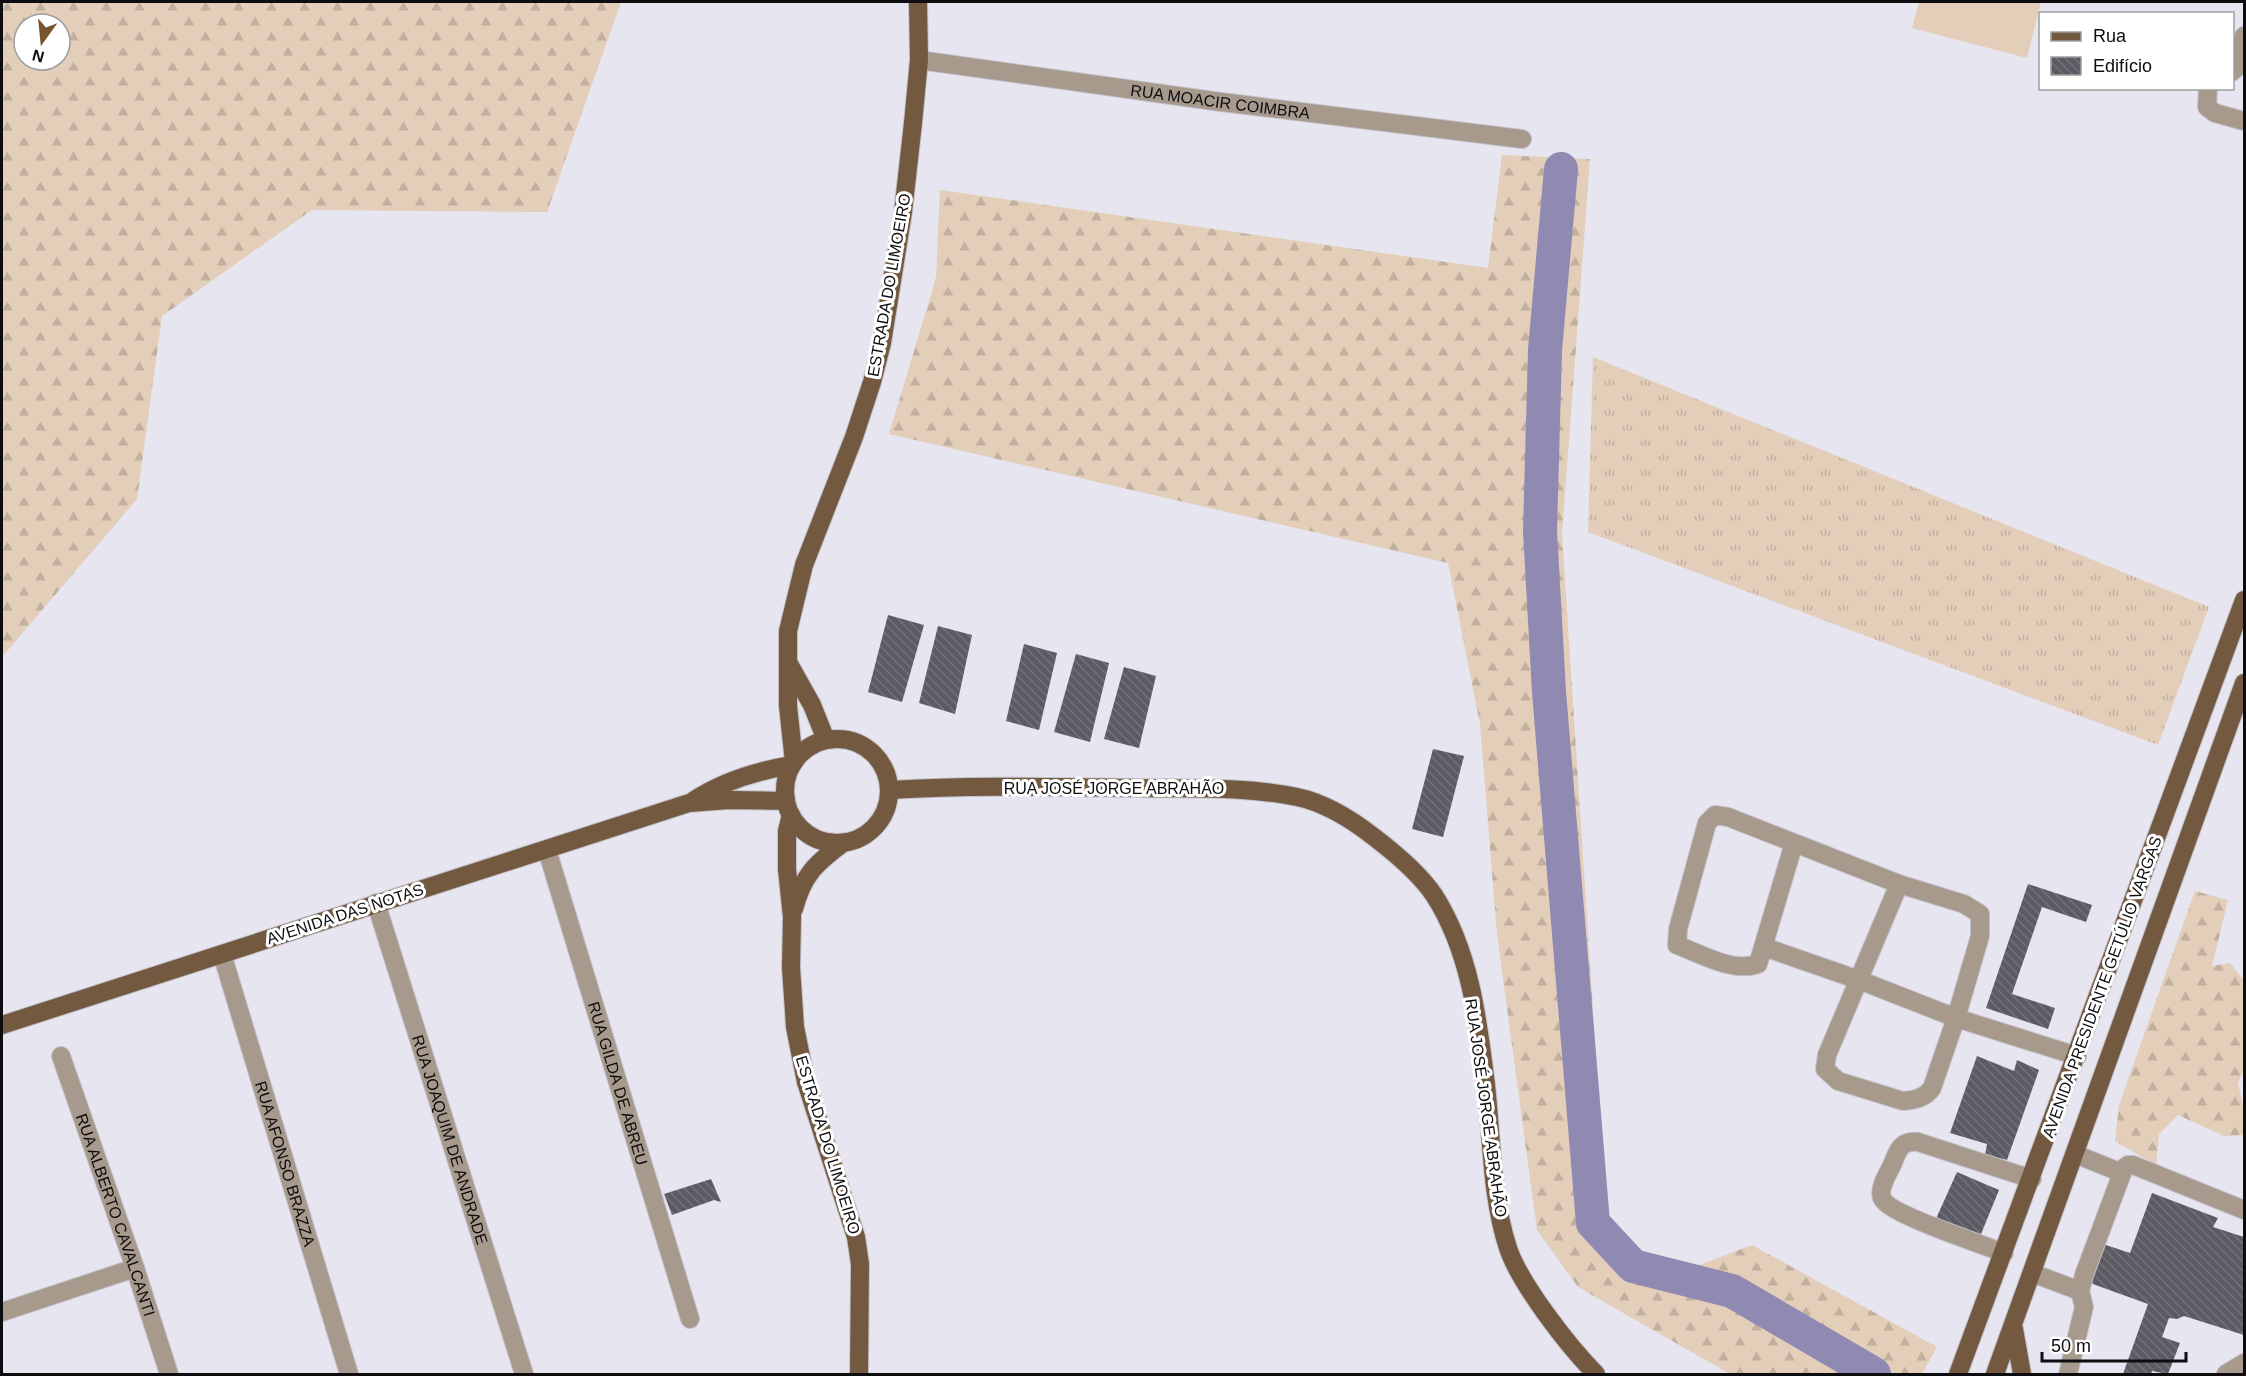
<svg xmlns="http://www.w3.org/2000/svg" width="2246" height="1376" font-family="Arial,sans-serif">
<defs>
<pattern id="grass-tufts" width="24" height="20" patternUnits="userSpaceOnUse" patternTransform="scale(1.5)"><rect width="24" height="20" fill="#e3ceb9"/><path d="M3 7l-1-3M5 7V3M7 7l1-3M15 17l-1-3M17 17v-4M19 17l1-3" fill="none" stroke="#c2b09e"/></pattern>
<pattern id="forest-firs" width="22" height="20" patternUnits="userSpaceOnUse" patternTransform="scale(1.5)"><rect width="22" height="20" fill="#e3ceb9"/><path d="M5 1l3.5 6h-7zM16 11l3.5 6h-7z" fill="#c2b09e"/></pattern>
<pattern id="building-back-hatch" width="6" height="6" patternUnits="userSpaceOnUse" patternTransform="scale(1.5)"><rect width="6" height="6" fill="#5c5b64"/><path d="M-1 5l2 2M0 0l6 6M5-1l2 2" fill="none" stroke="#727279"/></pattern>
</defs>
<rect width="100%" height="100%" fill="#e6e5f0"/>
<polygon fill="url(#grass-tufts)" points="1593,357 2209,607 2158,745 1588,532"/>
<g fill="url(#forest-firs)" fill-rule="evenodd">
<path d="M 2,2 L 621,2 L 547,212 L 312,210 L 162,316 L 137,499 L 2,657 ZM 24,24 L 60,24 L 60,60 L 24,60 Z"/>
<polygon points="1502,155 1590,159 1562,534 1608,1241 1616,1272 1657,1281 1752,1245 1937,1347 1922,1374 1730,1374 1578,1287 1537,1230 1497,934 1480,724 1448,563 889,434 936,278 940,190 1488,268"/>
<polygon points="2195,891 2228,900 2212,966 2230,963 2244,981 2244,1070 2238,1083 2244,1110 2244,1135 2224,1136 2178,1115 2159,1134 2156,1165 2115,1141 2119,1105"/>
</g>
<polygon fill="#e3ceb9" points="1919,2 2041,2 2027,58 1912,28"/>
<g fill="none" stroke-linecap="round" stroke-linejoin="round">
<polyline stroke="#908ab2" stroke-width="34" points="1561,169 1545,350 1540,531 1549,692 1593,1223 1633,1266 1732,1291 1874,1374"/>
</g>
<g fill="url(#building-back-hatch)">
<polygon points="888,615 924,625 902,702 868,692"/>
<polygon points="938,626 972,635 955,714 919,703"/>
<polygon points="1024,644 1057,653 1039,730 1006,721"/>
<polygon points="1076,654 1109,663 1090,742 1054,732"/>
<polygon points="1124,667 1156,676 1139,748 1104,739"/>
<polygon points="1433,749 1464,756 1443,837 1412,829"/>
<polygon points="2028,884 2092,905 2086,922 2042,907 2012,994 2055,1008 2048,1029 1986,1008"/>
<polygon points="1977,1056 2014,1071 2017,1060 2039,1070 2007,1160 1985,1155 1987,1144 1950,1133"/>
<polygon points="1957,1172 1999,1190 1979,1239 1935,1221"/>
<polygon points="711,1179 721,1202 714,1200 672,1215 664,1194"/>
<polygon points="2152,1193 2218,1218 2213,1227 2244,1237 2244,1335 2184,1316 2177,1319 2169,1318 2162,1337 2180,1343 2168,1374 2152,1371 2151,1374 2123,1374 2148,1304 2090,1283 2103,1244 2130,1253"/>
</g>
<g fill="none" stroke-linecap="round" stroke-linejoin="round">
<g stroke="#c3c2cc" stroke-width="20">
<g id="minor">
<path id="s1" d="M 919,60 L 1221,102 L 1522,139"/>
<polyline points="2232,72 2236,68 2244,36"/>
<polyline points="2208,88 2207,107 2215,113 2244,121"/>
<path id="s2" d="M 547,850 L 690,1319"/>
<path d="M 1899,884 L 1827,1055 L 1825,1069 L 1838,1081 L 1903,1101 C 1915,1100 1925,1098 1932,1088 L 1956,1018 L 2077,1056"/>
<path id="s3" d="M 376,903 L 524,1374"/>
<path d="M 1764,947 L 1859,980 L 1956,1018 L 1980,936 L 1980,914 L 1964,904 L 1899,884 L 1728,817 L 1715,815 L 1707,823 L 1678,929 L 1677,945 C 1701,954 1733,973 1758,964 L 1794,843"/>
<path id="s4" d="M 222,954 L 349,1374"/>
<path id="s5" d="M 61,1056 L 135,1268 L 169,1374"/>
<polyline points="2075,1154 2122,1173"/>
<path d="M 2004,1253 C 1984,1245 1888,1214 1882,1198 C 1878,1188 1889,1172 1893,1163 C 1898,1149 1902,1140 1918,1142 L 2032,1179"/>
<polyline points="2032,1273 2080,1291"/>
<polyline points="2,1312 135,1268"/>
<polyline points="2068,1374 2084,1307 2080,1291 2084,1275 2124,1168 2128,1165 2133,1165 2244,1210"/>
<polyline points="2226,1374 2244,1363"/>
</g>
</g>
<g stroke="#c3c2cc" stroke-width="20">
<g id="major">
<polyline points="789,664 812,705 826,740"/>
<circle cx="837" cy="791" r="52"/>
<polyline points="794,762 788,706 788,631 804,565 854,437 872,382 882,343 903,212 913,123 919,60 918,2"/>
<path d="M 889,790 C 972,785 1055,787 1137,788 C 1191,789 1244,786 1297,797 C 1326,803 1351,819 1374,837 C 1395,853 1419,873 1434,895 C 1470,951 1478,1019 1486,1085 C 1492,1139 1491,1196 1508,1248 C 1520,1284 1569,1347 1596,1374"/>
<path d="M 693,801 C 723,781 756,771 792,765"/>
<polyline points="791,815 787,831 787,869 792,917 791,967 795,1027 806,1082 856,1237 860,1264 859,1374"/>
<path d="M 794,909 C 803,875 815,864 843,843"/>
<polyline points="2,1025 689,803 729,800 786,801"/>
<polyline points="2014,1329 2022,1374"/>
<polyline points="1958,1374 2244,600"/>
<polyline points="1995,1374 2244,683"/>
</g>
</g>
<use href="#minor" stroke="#a7998b" stroke-width="18"/>
<use href="#major" stroke="#72593f" stroke-width="18"/>
</g>
<g text-anchor="middle" dominant-baseline="central" stroke-width="6" stroke-linejoin="round" paint-order="stroke">
<g font-size="16" fill="#0d0d10" stroke="#fff">
<text stroke="none"><textPath href="#s1" startOffset="304">RUA MOACIR COIMBRA</textPath></text>
<text transform="translate(889 285) rotate(-80)">ESTRADA DO LIMOEIRO</text>
<text x="1114" y="788">RUA JOSÉ JORGE ABRAHÃO</text>
<text transform="translate(345 914) rotate(-18)">AVENIDA DAS NOTAS</text>
<text transform="translate(2102 987) rotate(-70)">AVENIDA PRESIDENTE GETÚLIO VARGAS</text>
<text stroke="none"><textPath href="#s2" startOffset="244">RUA GILDA DE ABREU</textPath></text>
<text transform="translate(1486 1108) rotate(82)">RUA JOSÉ JORGE ABRAHÃO</text>
<text stroke="none"><textPath href="#s3" startOffset="248">RUA JOAQUIM DE ANDRADE</textPath></text>
<text transform="translate(828 1145) rotate(73)">ESTRADA DO LIMOEIRO</text>
<text stroke="none"><textPath href="#s4" startOffset="219">RUA AFONSO BRAZZA</textPath></text>
<text stroke="none"><textPath href="#s5" startOffset="168">RUA ALBERTO CAVALCANTI</textPath></text>
</g>
</g>
<rect width="2246" height="1376" fill="none" stroke="#0d0d10" stroke-width="6"/>
<rect x="2039" y="12" width="195" height="78" fill="#ffffff" stroke="#9e9e9f" stroke-width="1.5"/>
<rect x="2051" y="32" width="30" height="9" fill="#72593f" stroke="#9e9e9f" stroke-width="1.5"/>
<text x="2093" y="42" font-size="18" fill="#0d0d10">Rua</text>
<rect x="2051" y="57" width="30" height="18" fill="url(#building-back-hatch)" stroke="#9e9e9f" stroke-width="1.5"/>
<text x="2093" y="72" font-size="18" fill="#0d0d10">Edifício</text>
<g transform="translate(42 42) rotate(195)"><circle r="28" fill="#ffffff" stroke="#9e9e9f" stroke-width="1.5"/>
<path d="M0-4.5L10 22L0 15L-10 22Z" fill="#77552d"/>
<text y="-9" font-size="16" font-weight="bold" text-anchor="middle" fill="#0d0d10">N</text>
</g>
<path d="M2042 1352v9h144v-9" fill="none" stroke="#0d0d10" stroke-width="3"/>
<text x="2051" y="1352" font-size="18" fill="#0d0d10" stroke="#ffffff" stroke-width="4.5" paint-order="stroke">50 m</text>
</svg>
